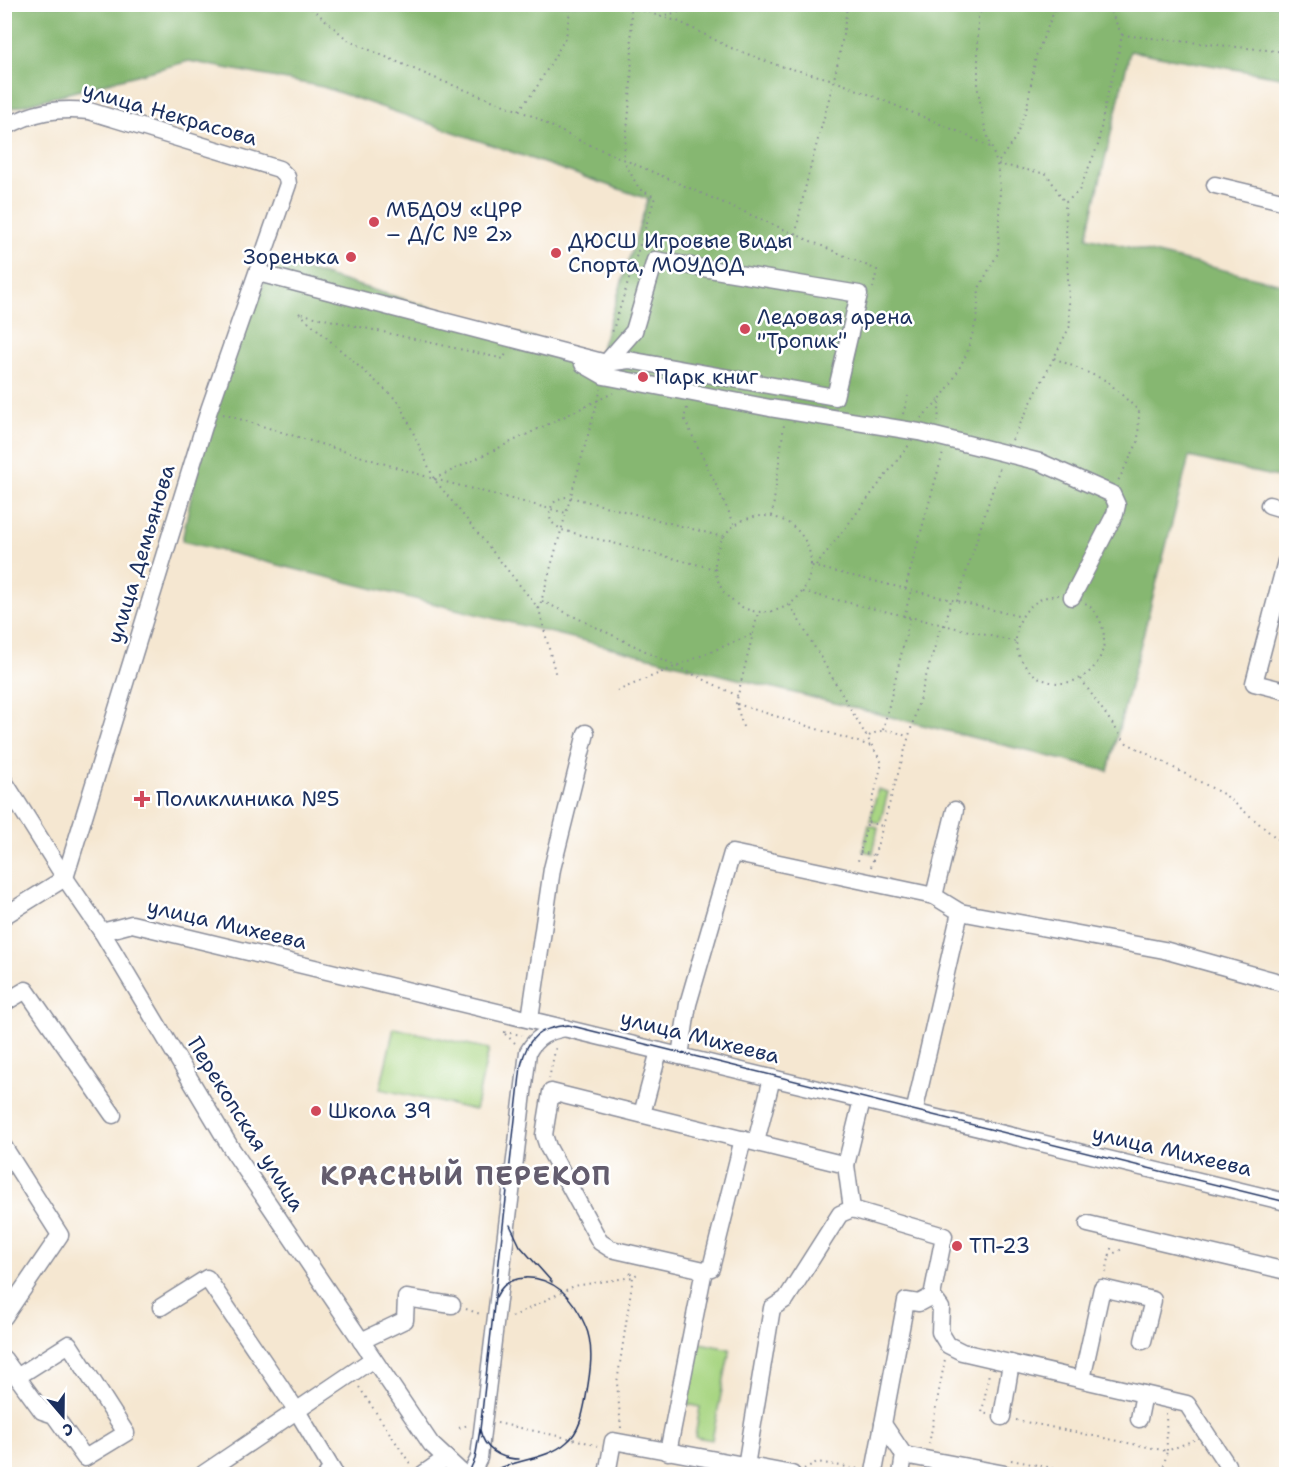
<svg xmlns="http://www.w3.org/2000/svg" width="1291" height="1479" font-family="'Shantell Sans',sans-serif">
<rect width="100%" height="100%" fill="#fff"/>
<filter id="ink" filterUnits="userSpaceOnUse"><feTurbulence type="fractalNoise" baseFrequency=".0167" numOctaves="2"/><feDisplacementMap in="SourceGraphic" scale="12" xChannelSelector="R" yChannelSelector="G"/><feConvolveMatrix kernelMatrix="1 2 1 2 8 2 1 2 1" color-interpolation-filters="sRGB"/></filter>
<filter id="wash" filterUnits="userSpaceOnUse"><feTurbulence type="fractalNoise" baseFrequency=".008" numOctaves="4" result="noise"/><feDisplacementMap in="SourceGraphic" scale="24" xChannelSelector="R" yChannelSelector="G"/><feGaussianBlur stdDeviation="1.35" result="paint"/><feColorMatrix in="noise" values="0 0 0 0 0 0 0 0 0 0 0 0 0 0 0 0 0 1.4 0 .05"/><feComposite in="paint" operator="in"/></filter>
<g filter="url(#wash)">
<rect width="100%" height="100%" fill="#f5e7d1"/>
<g fill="#a9d683" stroke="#628270" stroke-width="1.5">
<polygon points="878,789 888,792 880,823 870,821"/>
<polygon points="869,825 878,827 873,853 863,851"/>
<polygon points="394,1028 489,1049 475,1110 380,1089"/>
<polygon points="695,1342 730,1349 712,1440 695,1437 700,1407 683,1403"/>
</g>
<polygon fill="#86b771" stroke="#507368" stroke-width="1.5" points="4,5 1286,5 1286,78 1130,51 1087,237 1286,285 1286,479 1189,457 1108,771 182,541 209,410 274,260 598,358 648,199 323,87 189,61 5,110"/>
</g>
<g filter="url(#ink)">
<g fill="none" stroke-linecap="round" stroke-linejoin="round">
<g stroke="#888b98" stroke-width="19">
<g id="minor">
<path d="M 4,128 C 34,111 56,108 89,111 L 279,169 L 287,177 L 288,184 L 209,410 L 65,878 L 4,916"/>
<polyline points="1215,185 1286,202"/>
<polyline points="258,273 606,363 634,331 655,260 859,294 835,397 629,360 606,363"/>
<polyline points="583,364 604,376 770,408 919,432 1040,462 1112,494 1117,505 1115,514 1072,597"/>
<polyline points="1269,505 1286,510"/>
<polyline points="1286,561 1254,683 1286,691"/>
<polyline points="4,781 65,878 102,932 231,1148 431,1444 462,1473 468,1474"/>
<polyline points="934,896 955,810"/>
<polyline points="102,932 132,924 1286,1202"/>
<polyline points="4,1003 26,990 113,1115"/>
<polyline points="530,1019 552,869 586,733"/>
<polyline points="680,1056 688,1004 732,853 934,896 960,912"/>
<polyline points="914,1113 960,912 1164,950 1286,984"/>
<polyline points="642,1114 659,1051"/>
<polyline points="743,1139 711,1268 704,1270 611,1249 600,1242 548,1147 544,1135 551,1092 846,1165 862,1100"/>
<polyline points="756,1142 772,1078"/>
<polyline points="4,1147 60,1235 4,1317"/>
<polyline points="846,1165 852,1209 944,1236 932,1296 941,1308 940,1332 948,1345 962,1352 1187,1404 1227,1465 1225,1474"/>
<polyline points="1088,1224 1286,1271"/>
<polyline points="161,1307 207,1278 297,1411 333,1471 327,1474"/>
<polyline points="361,1341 405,1320 406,1298 452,1305"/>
<polyline points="4,1359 42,1411 54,1415 85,1458 126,1433 69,1344 17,1377"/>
<polyline points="1082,1379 1102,1288 1153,1300 1143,1341"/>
<polyline points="1002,1417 1011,1363"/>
<polyline points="1139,1419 1144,1394"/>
<polyline points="883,1424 904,1455"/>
<polyline points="668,1452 704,1270"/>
<polyline points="746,1466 772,1308 786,1299 840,1214 852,1209"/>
<polyline points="874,1472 906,1301 919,1303 932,1296"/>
<polyline points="203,1474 373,1359"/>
<polyline points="423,1474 446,1458"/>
<path d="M 471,1474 L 479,1458 L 482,1432 L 528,1052 C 536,1037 548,1031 565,1028"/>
<polyline points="607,1474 613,1441 792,1474"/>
<polyline points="901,1474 904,1455 1005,1474"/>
</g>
</g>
<g stroke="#888b98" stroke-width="2" stroke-dasharray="1.5 4.5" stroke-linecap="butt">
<polyline points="307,4 349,41 437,79 530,115 576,139 623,159 639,189 655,197 612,333"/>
<polyline points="620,4 680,22 731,48 777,65 830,79 868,94 964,134 992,148"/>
<path d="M 630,4 C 634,56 631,107 623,159 L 877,270 L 873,288"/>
<polyline points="1057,4 1036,56 1027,107 1016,137 997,164 1047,174 1065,203"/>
<polyline points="660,16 719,4"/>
<polyline points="1122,35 1286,52"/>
<polyline points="519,110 535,90 566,37 571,4"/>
<path d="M 796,234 C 808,157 840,83 847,4"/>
<polyline points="299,313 400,403 434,479 539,609 556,676"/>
<polyline points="302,314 504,359 506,353"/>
<polyline points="1054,358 1107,381 1139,411 1138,442 1118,481"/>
<polyline points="687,408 684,418 735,525"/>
<polyline points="223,414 434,479 566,513"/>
<polyline points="903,414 908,396"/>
<polyline points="921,418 940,399"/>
<polyline points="938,422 940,399 952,382 967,353 977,318 979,288 998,253 1000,187 997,164 985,128 978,90 978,18 984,4"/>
<polyline points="1012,440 1070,326 1065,203 1079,191 1098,145 1106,100 1117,60 1122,35 1107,4"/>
<polyline points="434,479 613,393"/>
<circle cx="763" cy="564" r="48"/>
<polyline points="772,516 784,425"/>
<polyline points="812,566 1022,617"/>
<polyline points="816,566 909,445"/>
<path d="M 715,569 L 562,530 L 551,522 C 547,507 555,496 570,497 L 723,537"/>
<polyline points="905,589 943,453"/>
<polyline points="803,592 1016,642"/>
<circle cx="1060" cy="639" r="44"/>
<polyline points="542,601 738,696"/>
<polyline points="957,601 1000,467"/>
<polyline points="790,605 882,763 857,865"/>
<polyline points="539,609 601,389"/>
<polyline points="904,617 911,591"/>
<polyline points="945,626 951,600"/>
<polyline points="1081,679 1125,742 1225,795 1281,842 1286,844"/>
<polyline points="617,691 753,634"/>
<polyline points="737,704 871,746"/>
<polyline points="743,727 736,703 758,613"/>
<polyline points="883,730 910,618"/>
<path d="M 869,736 C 884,727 893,730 908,737"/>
<polyline points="868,822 882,826"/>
<polyline points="860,852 874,855"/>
<polyline points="871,867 941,625"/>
<polyline points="504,1032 522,1035"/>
<polyline points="505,1034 516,1044"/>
<polyline points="549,1079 556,1046"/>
<polyline points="1109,1256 1122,1249"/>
<polyline points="1106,1273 1112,1244"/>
<polyline points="466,1309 480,1314"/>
<polyline points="512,1317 574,1286 633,1277 640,1272"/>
<polyline points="359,1387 411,1465"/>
<polyline points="1166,1413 1167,1451 1194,1440"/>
<polyline points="987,1414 982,1413 989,1373"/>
<polyline points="1016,1420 1167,1451 1162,1474"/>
<polyline points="497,1423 582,1441 597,1446"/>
<polyline points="459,1428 468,1425"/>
<polyline points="621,1428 617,1383 633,1277 628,1269"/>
<polyline points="929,1444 945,1359"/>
<polyline points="1011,1460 1084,1474"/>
<polyline points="804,1469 817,1462 859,1469"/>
</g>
<use href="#minor" stroke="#fff" stroke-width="16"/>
<g stroke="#1b2f5e" stroke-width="1.5">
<polyline points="510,1225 520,1246 552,1282"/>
<path d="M 480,1430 C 484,1449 500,1459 519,1459"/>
<path d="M 468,1474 L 475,1459 L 480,1430 L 521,1066 C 527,1037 539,1028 568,1025 L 1286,1202"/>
<path d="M 487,1474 C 511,1459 546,1461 567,1442 C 580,1431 583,1413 586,1397 C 590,1374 595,1347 585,1325 C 580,1313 571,1299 562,1291 C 542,1275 508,1270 496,1297"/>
</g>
</g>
</g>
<g fill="#d1495b" stroke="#fff" stroke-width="2">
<circle cx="374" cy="222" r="6"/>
<circle cx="556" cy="253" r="6"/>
<circle cx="351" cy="257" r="6"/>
<circle cx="745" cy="329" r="6"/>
<circle cx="643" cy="377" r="6"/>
<path d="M139 790h6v6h6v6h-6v6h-6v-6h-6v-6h6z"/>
<circle cx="316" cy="1111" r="6"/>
<circle cx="957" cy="1246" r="6"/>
</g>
<g text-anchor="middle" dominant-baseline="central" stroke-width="5" stroke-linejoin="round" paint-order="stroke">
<g font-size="21" fill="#1b2f5e" stroke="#fff">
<text transform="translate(170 114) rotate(16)">улица Некрасова</text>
<text transform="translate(141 554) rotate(-73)">улица Демьянова</text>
<text transform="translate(227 924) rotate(13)">улица Михеева</text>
<text transform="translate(700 1037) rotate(14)">улица Михеева</text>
<text transform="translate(246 1124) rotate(58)">Перекопская улица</text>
<text transform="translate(1172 1151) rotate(13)">улица Михеева</text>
</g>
<g font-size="21" fill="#1b2f5e" stroke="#fff" text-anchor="start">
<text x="386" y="210">МБДОУ «ЦРР<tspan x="386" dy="24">– Д/С № 2»</tspan></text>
<text x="568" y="241">ДЮСШ Игровые Виды<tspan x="568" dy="24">Спорта, МОУДОД</tspan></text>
<text x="339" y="257" text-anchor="end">Зоренька</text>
<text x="757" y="317">Ледовая арена<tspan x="757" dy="24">"Тропик"</tspan></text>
<text x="655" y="377">Парк книг</text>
<text x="156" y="799">Поликлиника №5</text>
<text x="328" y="1111">Школа 39</text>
<text x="969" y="1246">ТП-23</text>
</g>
<g font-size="27" font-weight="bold" letter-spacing="1.5" fill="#645d6e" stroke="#fff">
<text x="466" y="1175">КРАСНЫЙ ПЕРЕКОП</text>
</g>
</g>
<rect width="1291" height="1479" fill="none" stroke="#fff" stroke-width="24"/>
<g transform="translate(63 1416) rotate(160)" stroke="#ffffff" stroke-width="4.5" paint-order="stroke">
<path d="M0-4.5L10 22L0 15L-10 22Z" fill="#1b2f5e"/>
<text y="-9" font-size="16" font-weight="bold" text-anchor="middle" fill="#1b2f5e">С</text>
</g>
</svg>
